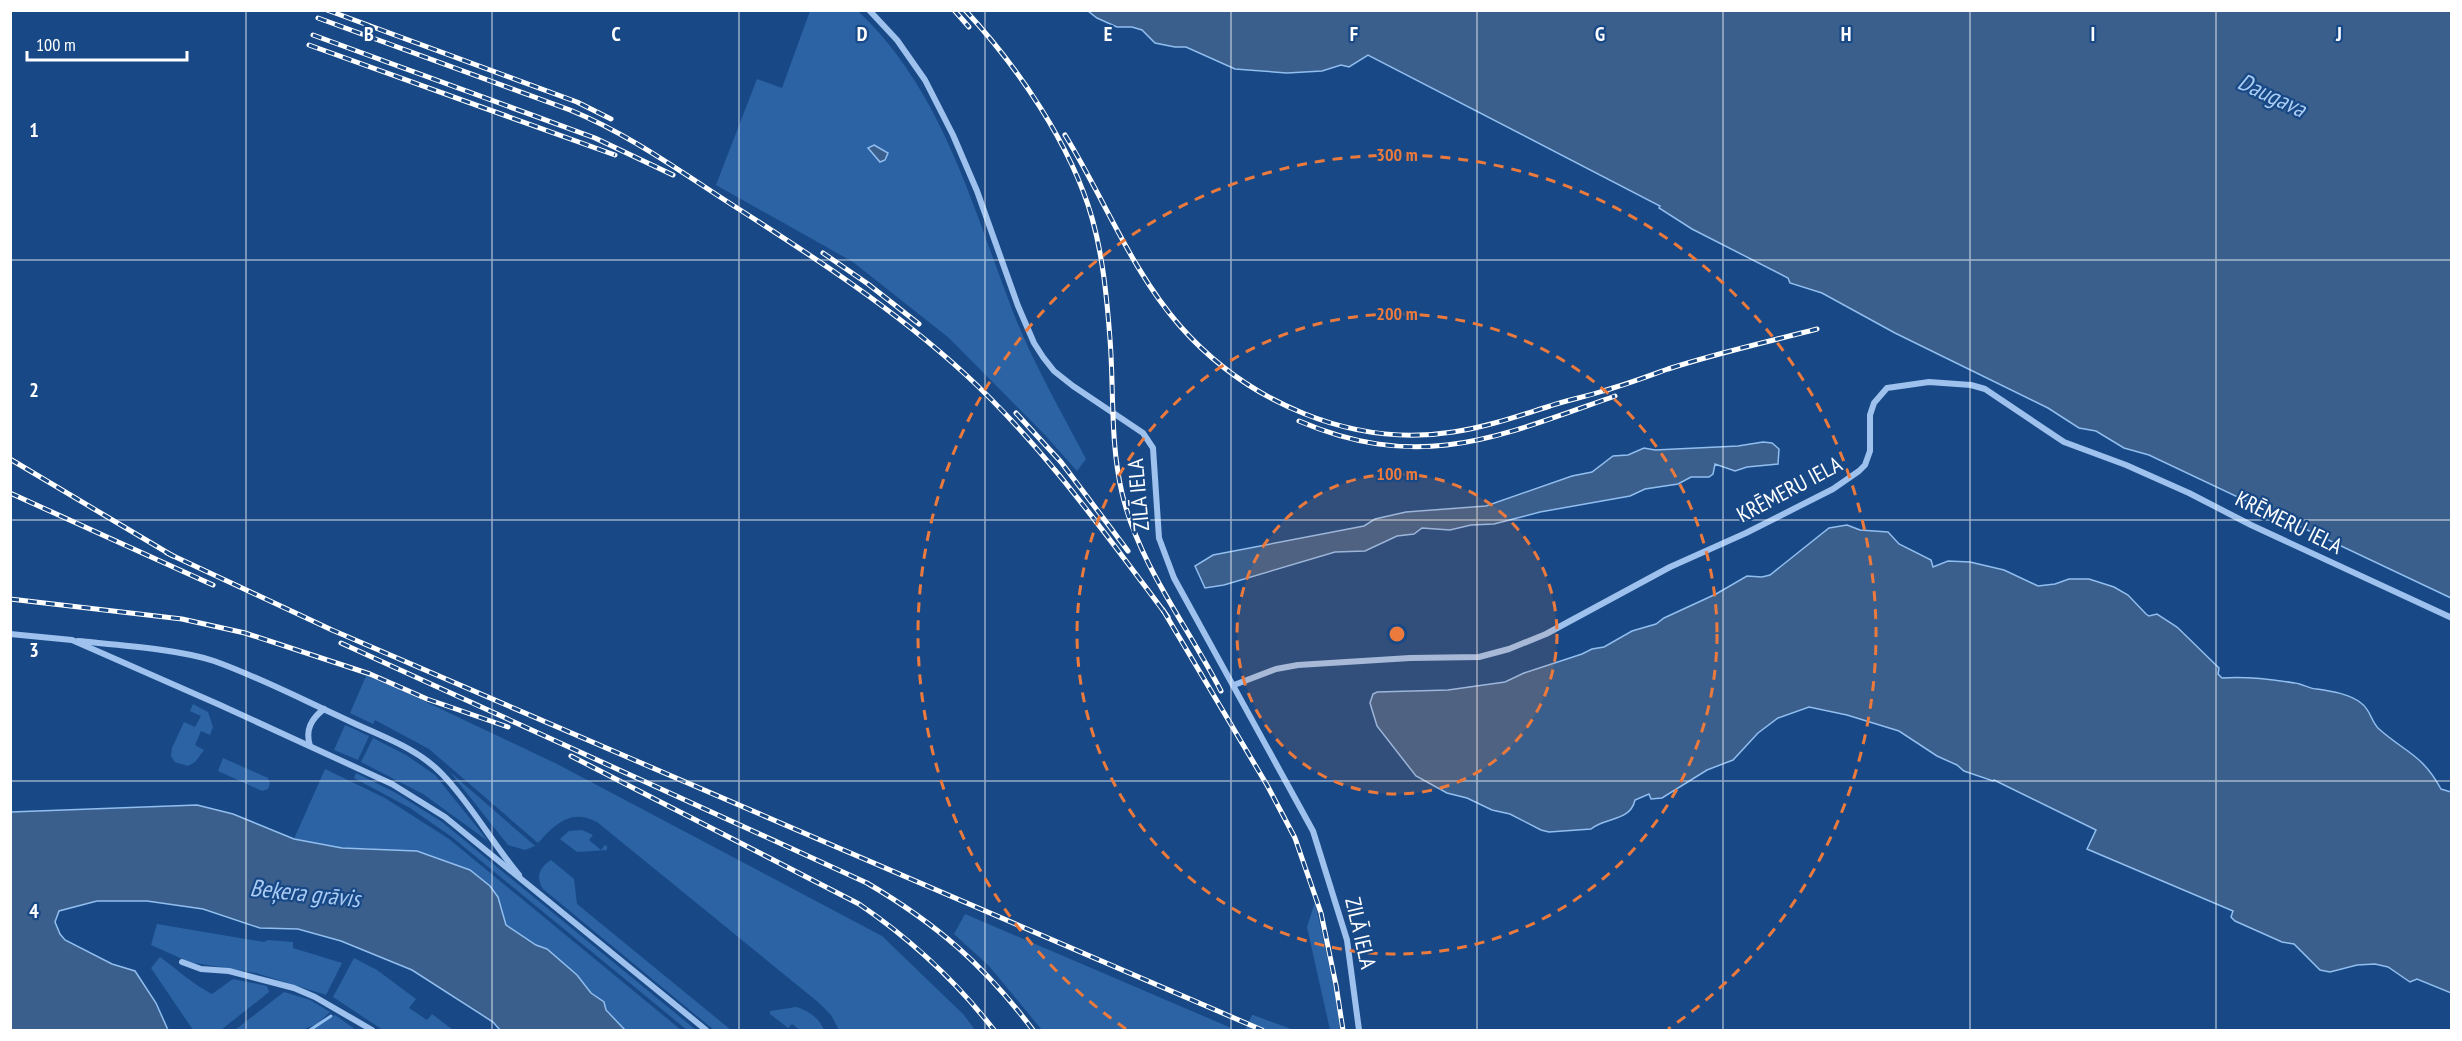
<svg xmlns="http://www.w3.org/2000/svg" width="2462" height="1041" font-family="'PT Sans Narrow',sans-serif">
<rect width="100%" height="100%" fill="#184986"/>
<g fill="#2b63a4">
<path d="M 810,11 L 858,11 C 943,91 972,206 1013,312 C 1033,363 1061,411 1086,459 L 1077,471 L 1046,436 L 949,338 L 853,262 L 716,185 L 757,79 L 782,88 Z"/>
<path d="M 367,674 L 557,764 L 882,936 L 964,1015 L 975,1030 L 839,1030 L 831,1015 L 818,1002 L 597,822 C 571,808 555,824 538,843 L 429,749 L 375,720 L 373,724 L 350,713 Z"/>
<polygon points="193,704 208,712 213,727 210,735 201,731 195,745 204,750 195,762 188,766 175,762 171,756 172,748 184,722 195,727 201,716 190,711"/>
<polygon points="345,725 369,736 358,760 334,750"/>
<polygon points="373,738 406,755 435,775 488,841 423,794 361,762"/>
<polygon points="223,758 268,778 270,784 268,789 262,791 218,771"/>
<polygon points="325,769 385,798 449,839 681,1030 625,1030 606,1010 604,1002 591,993 577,975 547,949 536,945 506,925 498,897 490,886 470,870 368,848 342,848 294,839"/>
<polygon points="450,772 535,846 525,850 508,845"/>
<polygon points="356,773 396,793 442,822 696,1030 687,1030 452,837 410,808 354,778"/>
<polygon points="582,830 593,835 589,840 601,850 605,845 607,846 607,850 577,852 560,839 569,831"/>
<path d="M 551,860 L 574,879 L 577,904 L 731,1030 L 714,1030 L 543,889 C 535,877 540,867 551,860 Z"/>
<polygon points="1315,902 1335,992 1340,1030 1330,1030 1307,927"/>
<polygon points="965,914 1236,1030 1042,1030 989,966 954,934"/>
<polygon points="157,924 264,942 268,940 293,942 293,948 342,963 326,995 256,973 189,962 151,945"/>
<path d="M 160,957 C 178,970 192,984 212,994 L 233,979 L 267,986 L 269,992 L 221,1030 L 193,1030 L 151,968 Z"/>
<polygon points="354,958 377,970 416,999 409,1008 427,1020 432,1014 453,1030 383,1030 333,997"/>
<polygon points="284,992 310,1000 330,1012 317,1024 302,1030 235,1030"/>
<path d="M 796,1007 C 808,1010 820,1019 824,1030 L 800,1030 L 792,1024 L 788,1028 L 770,1014 L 770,1011 Z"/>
<polygon points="335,1015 356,1030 313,1030"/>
<polygon points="1252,1015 1253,1015 1294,1030 1245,1030"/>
</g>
<g fill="#3b5f8c" stroke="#91beef" stroke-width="1.5">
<polygon points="1088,11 2451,11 2451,598 2149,455 2124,448 2096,431 2079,428 2048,408 1895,333 1822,293 1790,283 1788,278 1692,229 1659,208 1660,206 1368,55 1349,67 1341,65 1322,71 1287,73 1235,69 1186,47 1175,47 1155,43 1142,30 1132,27 1117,27 1097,18"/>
<polygon points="874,145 888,153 885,160 880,162 868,148"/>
<polygon points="1763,442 1772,443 1779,449 1778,464 1747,467 1735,471 1715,464 1713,474 1709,477 1691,477 1678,484 1645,489 1630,496 1540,512 1494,524 1471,525 1450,530 1422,528 1414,534 1397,536 1365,551 1335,552 1224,585 1205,588 1195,566 1213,555 1364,526 1375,519 1406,512 1486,506 1572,476 1592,472 1613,456 1628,455 1644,448 1655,450 1738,446"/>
<path d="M 1847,525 L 1860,530 L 1888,532 L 1899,544 L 1931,560 L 1933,567 L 1948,561 L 1970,562 L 2004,570 L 2038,586 L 2055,584 L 2069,579 L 2089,579 L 2114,587 L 2128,595 L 2146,614 L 2149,616 L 2157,614 L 2177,627 L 2219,668 L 2218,674 L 2222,678 C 2247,676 2270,679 2295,683 C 2303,684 2310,689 2317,689 C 2331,691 2350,694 2361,703 C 2371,710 2371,722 2379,729 C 2406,753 2422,754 2441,789 L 2451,792 L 2451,993 L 2417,979 L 2410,982 L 2388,967 L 2375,964 L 2357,965 L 2330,972 L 2320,970 L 2294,944 L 2282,942 L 2235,921 L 2231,917 L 2233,911 L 2087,849 L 2096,830 L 2094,829 L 1994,780 L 1993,781 L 1964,771 L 1957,765 L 1937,756 L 1899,731 L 1847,715 L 1809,707 L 1778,718 L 1758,733 L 1733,760 L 1707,770 L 1662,798 L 1651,799 L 1649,794 L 1635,800 C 1630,822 1605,817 1591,829 L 1549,832 L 1541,830 L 1510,814 L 1492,810 L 1467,798 L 1447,793 L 1416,776 L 1377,726 L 1370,703 L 1373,694 L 1377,692 L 1448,690 L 1505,682 L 1524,673 L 1582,654 L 1592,649 L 1604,647 L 1632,631 L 1656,624 L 1664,618 L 1716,594 L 1747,576 L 1762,577 L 1770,575 L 1829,528 Z"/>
<polygon points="197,805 233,814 294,839 342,848 417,851 470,870 490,886 498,897 506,925 536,945 547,949 577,975 591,993 604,1002 606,1010 625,1030 500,1030 493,1022 412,970 341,941 298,929 260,928 203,909 147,901 97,901 59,911 55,922 60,934 65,940 112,964 135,971 156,1003 168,1030 11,1030 11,812"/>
</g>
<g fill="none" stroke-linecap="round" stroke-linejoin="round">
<polyline stroke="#91beef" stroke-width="3" points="310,1030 331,1016"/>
<g stroke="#9ec2ed" stroke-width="6">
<polyline points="869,10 897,40 925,80 953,135 977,191 1018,306 1034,343 1043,357 1054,371 1073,386 1143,433 1153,448 1159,538 1174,578 1313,831 1347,940 1359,1030"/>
<polyline points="10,634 72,640 220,705 392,784 445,817 706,1030"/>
<path d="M 78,641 C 117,645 177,649 214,661 C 259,677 303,700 347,720 C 380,736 416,747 442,774 C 472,805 492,843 519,875"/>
<polyline points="1234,685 1276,669 1298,665 1410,658 1479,657 1509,649 1546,634 1670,567 1746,533 1833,489 1859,471 1865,465 1870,451 1870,415 1874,403 1887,388 1929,382 1971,385 1985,389 2064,442 2126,465 2189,493 2251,525 2452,618"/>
<path d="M 310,746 C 305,730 311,719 324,709"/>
<polyline points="182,962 201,969 229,971 294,988 315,997 372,1030"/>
</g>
<g stroke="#fff" stroke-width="5">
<g id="rail">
<polyline points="327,10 577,102 611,119"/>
<polyline points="954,10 969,27"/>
<path d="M 965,10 C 1017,66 1071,144 1092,218 C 1103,257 1107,299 1110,339 C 1114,390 1110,442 1122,493 C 1139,565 1187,625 1221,691"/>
<path d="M 318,18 L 570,110 C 629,134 681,172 734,206 C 814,257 894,309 965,374 C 1043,446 1104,532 1168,617"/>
<polyline points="313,35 595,138 673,175"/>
<polyline points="309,45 615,155"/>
<path d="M 1065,135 C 1104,198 1131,270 1180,326 C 1247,402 1352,448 1453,432 C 1487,427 1518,416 1550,406 C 1567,400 1585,397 1603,391 C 1625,385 1646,377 1668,369 C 1717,353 1767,342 1817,329"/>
<polyline points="823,253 868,284 919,324"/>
<polyline points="1016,413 1061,462 1128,551"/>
<path d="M 1299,421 C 1421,473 1498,437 1615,396"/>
<polyline points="10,459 173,556"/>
<polyline points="10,493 213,585"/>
<polyline points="167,553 332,630 1262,1030"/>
<polyline points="10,599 182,619 245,633 370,674 427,699 508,727"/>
<polyline points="1163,610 1267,785 1295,838 1321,913 1336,985 1343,1030"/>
<path d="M 341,643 L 867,883 C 937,924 985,966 1033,1030"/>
<path d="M 571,756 L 859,904 C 912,940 955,980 994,1030"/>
</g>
</g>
<use href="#rail" stroke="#184986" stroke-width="3" stroke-dasharray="9" stroke-linecap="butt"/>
</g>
<path fill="none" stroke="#fff" stroke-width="1.5" stroke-opacity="0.55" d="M 246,10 L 246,1030M 492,10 L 492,1030M 739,10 L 739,1030M 985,10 L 985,1030M 1231,10 L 1231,1030M 1477,10 L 1477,1030M 1723,10 L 1723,1030M 1970,10 L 1970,1030M 2216,10 L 2216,1030M 10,260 L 2452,260M 10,520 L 2452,520M 10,781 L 2452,781"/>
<circle cx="1397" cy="634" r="160" fill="#ed7a3d" fill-opacity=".12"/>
<g fill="none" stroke="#ed7a3d" stroke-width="3" stroke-dasharray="10 8">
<circle cx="1397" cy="634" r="160"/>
<circle cx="1397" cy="634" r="320"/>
<path d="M1126 1029A479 479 0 1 1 1668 1029"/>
</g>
<g text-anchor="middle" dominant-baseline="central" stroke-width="4.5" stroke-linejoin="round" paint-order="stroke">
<g font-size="22" fill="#fff" stroke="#184986">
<text transform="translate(1789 489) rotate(-28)">KRĒMERU IELA</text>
<text transform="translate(1138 495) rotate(-95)">ZILĀ IELA</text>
<text transform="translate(2289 522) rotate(26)">KRĒMERU IELA</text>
<text transform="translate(1361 933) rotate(77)">ZILĀ IELA</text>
</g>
<g font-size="24" font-style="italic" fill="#aaccf4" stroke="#184986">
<text transform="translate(2272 95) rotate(25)">Daugava</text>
<text transform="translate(305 893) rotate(6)">Beķera grāvis</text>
</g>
</g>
<g font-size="20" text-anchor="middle" font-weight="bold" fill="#fff" stroke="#184986" stroke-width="4.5" stroke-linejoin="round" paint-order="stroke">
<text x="369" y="41">B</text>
<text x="616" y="41">C</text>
<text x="862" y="41">D</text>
<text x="1108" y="41">E</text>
<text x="1354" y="41">F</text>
<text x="1600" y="41">G</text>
<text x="1846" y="41">H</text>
<text x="2093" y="41">I</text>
<text x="2339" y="41">J</text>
<text x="34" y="137">1</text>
<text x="34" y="397">2</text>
<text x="34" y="657">3</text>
<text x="34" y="918">4</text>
</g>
<circle cx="1397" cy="634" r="9" fill="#ed7a3d" stroke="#184986" stroke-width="3"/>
<g font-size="18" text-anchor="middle" font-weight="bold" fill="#ed7a3d" stroke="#184986" stroke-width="4.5" stroke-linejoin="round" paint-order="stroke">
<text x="1397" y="161">300 m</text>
<text x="1397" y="320">200 m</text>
<text x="1397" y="480">100 m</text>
</g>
<rect width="2462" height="1041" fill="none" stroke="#ffffff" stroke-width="24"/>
<path d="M27 51v9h160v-9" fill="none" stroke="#ffffff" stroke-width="3"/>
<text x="36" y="51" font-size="18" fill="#ffffff" stroke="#184986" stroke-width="4.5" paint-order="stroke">100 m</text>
</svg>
